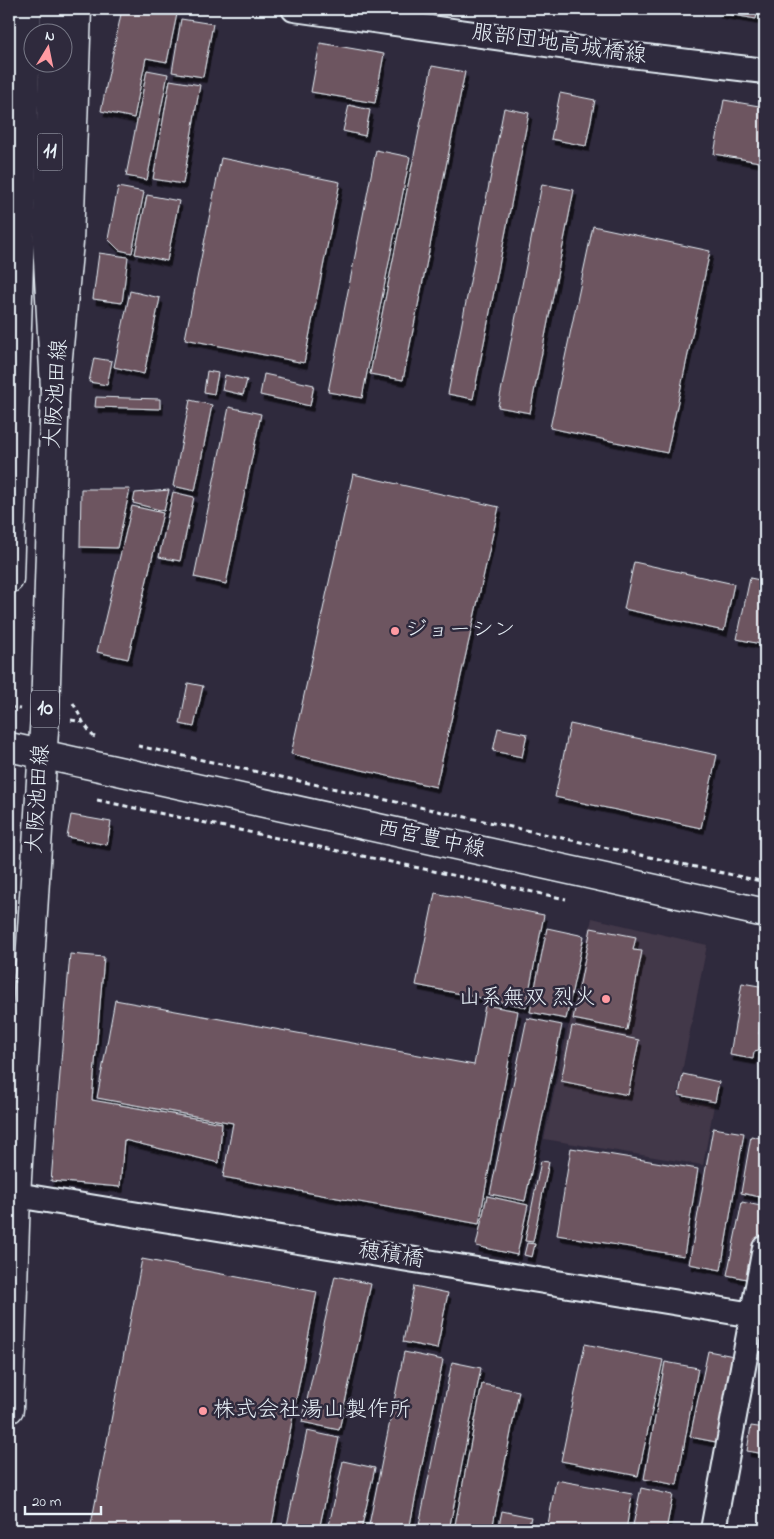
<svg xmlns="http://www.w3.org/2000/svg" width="774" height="1539" font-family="'Indie Flower','Klee One',sans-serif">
<defs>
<filter id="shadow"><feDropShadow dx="3" dy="5.5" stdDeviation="0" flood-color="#0009"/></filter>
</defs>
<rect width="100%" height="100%" fill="#2f2a3d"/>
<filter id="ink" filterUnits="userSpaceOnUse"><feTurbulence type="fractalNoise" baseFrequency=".02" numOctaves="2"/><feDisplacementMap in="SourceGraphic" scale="10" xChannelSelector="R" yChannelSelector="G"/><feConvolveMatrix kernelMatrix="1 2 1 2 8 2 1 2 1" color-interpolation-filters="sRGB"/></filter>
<g filter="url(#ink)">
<polygon fill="#423748" points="592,918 707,945 677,1097 714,1105 703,1165 544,1139"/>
<g fill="#6d5560" stroke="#e8f1f8" filter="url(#shadow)">
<polygon points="122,9 149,9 177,14 167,62 146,58 134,118 101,111"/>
<polygon points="718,9 758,9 756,19 717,12"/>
<polygon points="181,19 213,24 203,77 172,72"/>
<polygon points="320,43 384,54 375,103 311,92"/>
<polygon points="432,66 465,72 403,380 370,374"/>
<polygon points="147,70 168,74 147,180 126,176"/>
<polygon points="170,80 200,85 183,184 153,179"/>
<polygon points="560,93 595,100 586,146 551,139"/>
<polygon points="724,100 765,107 765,163 714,154"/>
<polygon points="349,105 370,110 365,136 343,131"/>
<polygon points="504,108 529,113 473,399 448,394"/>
<polygon points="376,150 410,157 362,398 328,392"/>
<polygon points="221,158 340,182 304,363 185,339"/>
<polygon points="542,184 574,190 530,413 498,407"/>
<polygon points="118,187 144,192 132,253 119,250 108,239"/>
<polygon points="147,195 179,201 167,261 135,254"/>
<polygon points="593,226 710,251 667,453 550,428"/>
<polygon points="99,253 128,257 122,303 93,299"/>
<polygon points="130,291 160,298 144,374 114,367"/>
<polygon points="94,358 112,361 107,385 89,382"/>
<polygon points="207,371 218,373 214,394 204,392"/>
<polygon points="264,374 314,385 310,406 260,395"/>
<polygon points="225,375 247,380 243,395 222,390"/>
<polygon points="96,397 160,399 160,409 95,407"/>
<polygon points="190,400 212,405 195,491 173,486"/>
<polygon points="229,407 261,414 226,584 194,577"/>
<polygon points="353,474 499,507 436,787 291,754"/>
<polygon points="81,489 130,489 117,548 80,547"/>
<polygon points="169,490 164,511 133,503 135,493"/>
<polygon points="173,492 194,497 180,561 159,557"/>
<polygon points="132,506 163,513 128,659 97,652"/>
<polygon points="634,562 734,584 724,631 624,609"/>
<polygon points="750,578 765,581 765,645 737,639"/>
<polygon points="188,683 203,686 194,727 180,724"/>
<polygon points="570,724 717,755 701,828 555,797"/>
<polygon points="498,728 527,734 522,757 493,751"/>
<polygon points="71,815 111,822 107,845 67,837"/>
<polygon points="435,893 544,915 526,1007 416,985"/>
<polygon points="547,928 584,936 566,1019 530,1012"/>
<polygon points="591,928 636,937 633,950 642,951 627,1030 573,1019"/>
<polygon points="70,954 104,957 92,1100 222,1123 219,1163 124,1140 120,1187 51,1181"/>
<polygon points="742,983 765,987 765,997 759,1034 762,1035 759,1051 754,1052 753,1059 730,1055"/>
<polygon points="115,1000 474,1065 485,1005 518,1011 479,1224 223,1177 233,1123 97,1098"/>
<polygon points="527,1018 562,1025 525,1201 490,1194"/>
<polygon points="572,1026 639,1040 628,1095 561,1081"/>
<polygon points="683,1074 719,1082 715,1102 679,1095"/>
<polygon points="713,1128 744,1133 721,1270 689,1264"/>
<polygon points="751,1136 765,1139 765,1198 741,1193"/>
<polygon points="571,1148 698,1169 684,1256 557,1235"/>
<polygon points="541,1161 549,1162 533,1242 525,1241"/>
<polygon points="487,1196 528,1205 517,1255 476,1246"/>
<polygon points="742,1202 765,1207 765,1235 756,1281 727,1275"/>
<polygon points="527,1243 535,1244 532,1257 524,1255"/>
<polygon points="142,1259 317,1292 271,1530 90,1530"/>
<polygon points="335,1276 371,1284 339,1430 302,1422"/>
<polygon points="414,1286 448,1293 437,1349 403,1342"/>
<polygon points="585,1344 663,1360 638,1476 561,1461"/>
<polygon points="708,1351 739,1357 721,1443 690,1437"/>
<polygon points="404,1352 443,1360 409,1530 368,1530"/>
<polygon points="452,1362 481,1368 449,1530 418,1530"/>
<polygon points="665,1362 698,1368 677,1485 644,1479"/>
<polygon points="482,1384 519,1391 492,1530 454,1530"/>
<polygon points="751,1426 765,1428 765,1454 747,1451"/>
<polygon points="307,1431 339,1438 319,1530 286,1530"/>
<polygon points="343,1461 375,1468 361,1530 328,1530"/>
<polygon points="764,1470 765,1470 765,1505 759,1504"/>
<polygon points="556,1480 632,1494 626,1530 547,1530"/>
<polygon points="641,1488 673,1495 666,1530 632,1530"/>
<polygon points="502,1511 531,1517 528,1530 498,1530"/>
</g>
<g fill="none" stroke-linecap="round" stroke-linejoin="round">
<g stroke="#e8f1f8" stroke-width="28">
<g id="street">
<polyline points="294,9 596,51 765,71"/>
<polyline points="16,1195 765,1317"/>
<polyline points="713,1530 765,1248"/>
</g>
</g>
<g stroke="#e8f1f8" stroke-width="31">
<polyline id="secondary" points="9,747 765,913"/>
</g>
<g stroke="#e8f1f8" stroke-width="31">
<polyline id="primary" points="9,1409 16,1195 45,714 55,388 69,242 77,9"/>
</g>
<g stroke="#e8f1f8" stroke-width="31">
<g id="highway">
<polyline points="54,32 55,9"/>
<polyline points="53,62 47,242 55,388"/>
<polyline points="9,579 27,9"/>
</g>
</g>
<g stroke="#e8f1f8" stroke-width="3" stroke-dasharray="5 4" stroke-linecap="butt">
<polyline points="73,703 83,722 93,736 95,737"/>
<polyline points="9,707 20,709"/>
<polyline points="71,720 83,722"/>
<polyline points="138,746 765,882"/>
<polyline points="97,800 566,899"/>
</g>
<use href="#street" stroke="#2f2a3d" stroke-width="24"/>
<use href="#secondary" stroke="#2f2a3d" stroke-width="28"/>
<use href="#primary" stroke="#2f2a3d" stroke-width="28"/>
<use href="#highway" stroke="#2f2a3d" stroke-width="28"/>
</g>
</g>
<g fill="#ff9aa2" stroke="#2f2a3d" stroke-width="2">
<circle cx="395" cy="631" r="5"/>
<circle cx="606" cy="999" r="5"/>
<circle cx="203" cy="1411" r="5"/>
</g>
<g text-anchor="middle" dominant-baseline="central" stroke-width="5" stroke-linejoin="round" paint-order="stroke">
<g fill="#2f2a3d" stroke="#b0b5c0" stroke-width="1">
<rect x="37.5" y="133.5" width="25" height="37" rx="4"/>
<rect x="31" y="690.5" width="28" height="37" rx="4"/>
</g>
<g font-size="21" font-weight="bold" fill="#e8f1f8">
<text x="50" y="152">11</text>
<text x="45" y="709">10</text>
</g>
<g font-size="22" fill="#e8f1f8" stroke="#2f2a3d">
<text transform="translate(559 45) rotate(8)">服部団地高城橋線</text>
<text transform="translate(57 394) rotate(-86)">大阪池田線</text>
<text transform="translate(39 799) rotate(-86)">大阪池田線</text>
<text transform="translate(431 840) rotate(12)">西宮豊中線</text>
<text transform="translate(391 1256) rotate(9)">穂積橋</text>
</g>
<g font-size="22" fill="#e8f1f8" stroke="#2f2a3d" text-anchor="start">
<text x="405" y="631">ジョーシン</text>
<text x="596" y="999" text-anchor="end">山系無双 烈火</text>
<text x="213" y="1411">株式会社湯山製作所</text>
</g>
</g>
<rect width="774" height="1539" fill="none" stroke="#2f2a3d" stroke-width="30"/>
<rect x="15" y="15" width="744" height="1509" fill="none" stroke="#e8f1f8" stroke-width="2" filter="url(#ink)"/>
<g transform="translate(48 48) rotate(10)"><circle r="24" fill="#2f2a3d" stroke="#797a88"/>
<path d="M0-4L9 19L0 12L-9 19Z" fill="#ff9aa2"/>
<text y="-8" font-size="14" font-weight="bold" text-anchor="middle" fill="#e8f1f8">N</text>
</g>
<path d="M25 1506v8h76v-8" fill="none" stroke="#e8f1f8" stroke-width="2.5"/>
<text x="32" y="1506" font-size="15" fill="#e8f1f8" stroke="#2f2a3d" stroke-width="4" paint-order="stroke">20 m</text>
</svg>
